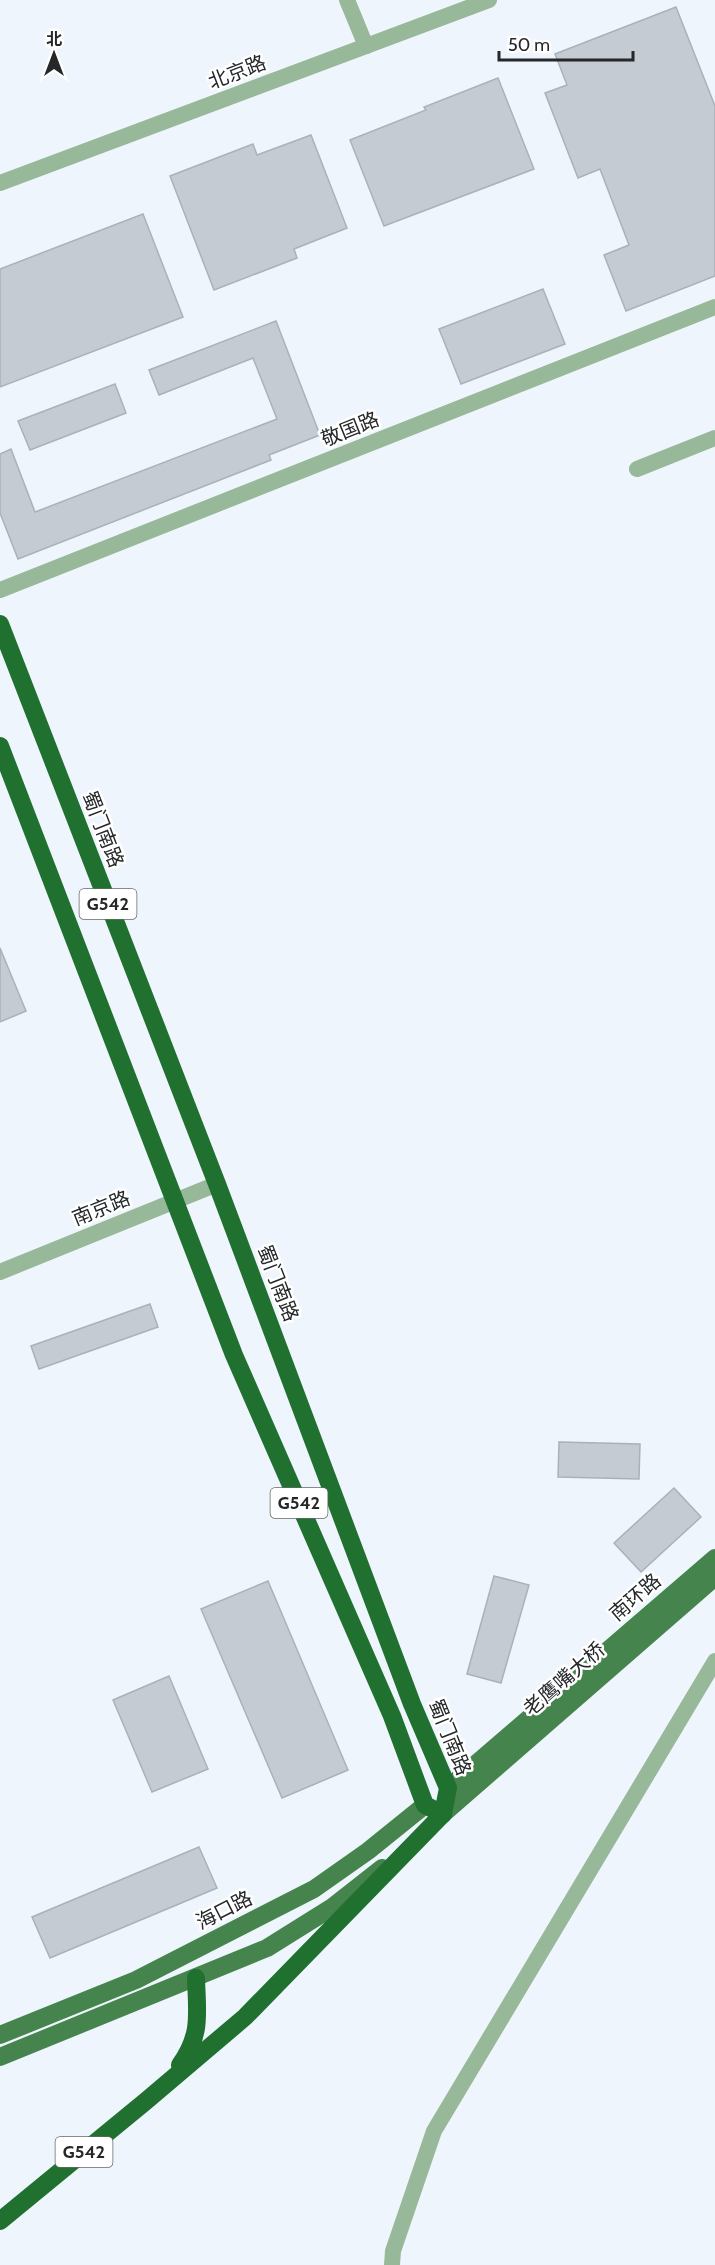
<svg xmlns="http://www.w3.org/2000/svg" width="715" height="2265" font-family="Cabin,'Noto Sans SC',sans-serif">
<rect width="100%" height="100%" fill="#eff5fc"/>
<g fill="#c5cbd2" stroke="#abb1b8" stroke-width="1.5">
<polygon points="676,7 715,106 715,276 626,311 604,255 629,245 600,169 578,178 545,93 567,85 555,54"/>
<polygon points="498,78 534,169 384,226 350,140 426,110 424,107"/>
<polygon points="311,135 347,228 294,249 297,258 214,290 170,176 253,144 257,155"/>
<polygon points="143,214 183,317 0,387 0,269"/>
<polygon points="543,289 565,344 461,384 439,329"/>
<polygon points="276,321 320,435 269,455 271,460 18,559 0,513 0,454 11,449 35,512 277,419 253,358 159,395 149,370"/>
<polygon points="115,384 126,413 30,450 18,421"/>
<polygon points="0,948 26,1011 0,1022"/>
<polygon points="150,1304 158,1327 39,1369 31,1346"/>
<polygon points="559,1442 640,1444 639,1479 558,1477"/>
<polygon points="674,1488 701,1517 641,1572 614,1543"/>
<polygon points="494,1576 529,1585 501,1683 467,1674"/>
<polygon points="268,1581 348,1770 282,1798 201,1609"/>
<polygon points="169,1676 208,1769 152,1792 113,1700"/>
<polygon points="199,1847 217,1888 50,1958 32,1917"/>
</g>
<g fill="none" stroke-linecap="round" stroke-linejoin="round">
<g stroke="#97b899" stroke-width="16">
<polyline points="347,0 366,46"/>
<polyline points="0,183 489,0"/>
<polyline points="637,469 715,438"/>
<polyline points="0,590 715,307"/>
<polyline points="0,1272 217,1184"/>
<polyline points="392,2265 393,2251 434,2131 715,1661"/>
</g>
<g stroke="#45844d" stroke-width="18">
<polyline points="448,1788 715,1558"/>
<polyline points="436,1820 715,1577"/>
<polyline points="0,2035 136,1980 314,1889 368,1851 425,1805"/>
<polyline points="0,2057 267,1948 331,1908 382,1868"/>
</g>
<g stroke="#207030" stroke-width="18">
<polyline points="0,624 217,1184 412,1704 448,1788 443,1814"/>
<polyline points="0,746 234,1355 392,1716 425,1805 443,1814"/>
<path d="M 180,2065 C 202,2034 197,2014 196,1978"/>
<polyline points="0,2221 146,2101 245,2017 443,1814"/>
</g>
</g>
<g text-anchor="middle" dominant-baseline="central" stroke-width="5" stroke-linejoin="round" paint-order="stroke">
<g fill="#fff" stroke="#666869" stroke-width="1.5">
<rect x="79.5" y="889" width="57" height="30" rx="4.5"/>
<rect x="270.5" y="1488" width="57" height="30" rx="4.5"/>
<rect x="55.5" y="2137" width="57" height="30" rx="4.5"/>
</g>
<g font-size="18" font-weight="bold" fill="#252729">
<text x="108" y="904">G542</text>
<text x="299" y="1503">G542</text>
<text x="84" y="2152">G542</text>
</g>
<g font-size="20" fill="#252729" stroke="#fff">
<text transform="translate(237 72) rotate(-21)">北京路</text>
<text transform="translate(350 429) rotate(-22)">敬国路</text>
<text transform="translate(103 829) rotate(69)">蜀门南路</text>
<text transform="translate(101 1208) rotate(-22)">南京路</text>
<text transform="translate(278 1283) rotate(69)">蜀门南路</text>
<text transform="translate(635 1597) rotate(-41)">南环路</text>
<text transform="translate(564 1679) rotate(-41)">老鹰嘴大桥</text>
<text transform="translate(450 1737) rotate(68)">蜀门南路</text>
<text transform="translate(224 1910) rotate(-27)">海口路</text>
</g>
</g>
<g transform="translate(54 54)" stroke="#ffffff" stroke-width="4.5" paint-order="stroke">
<path d="M0-4.5L10 22L0 15L-10 22Z" fill="#252729"/>
<text y="-9" font-size="16" font-weight="bold" text-anchor="middle" fill="#252729">北</text>
</g>
<path d="M499 51v9h134v-9" fill="none" stroke="#252729" stroke-width="3"/>
<text x="508" y="51" font-size="18" fill="#252729" stroke="#ffffff" stroke-width="4.5" paint-order="stroke">50 m</text>
</svg>
